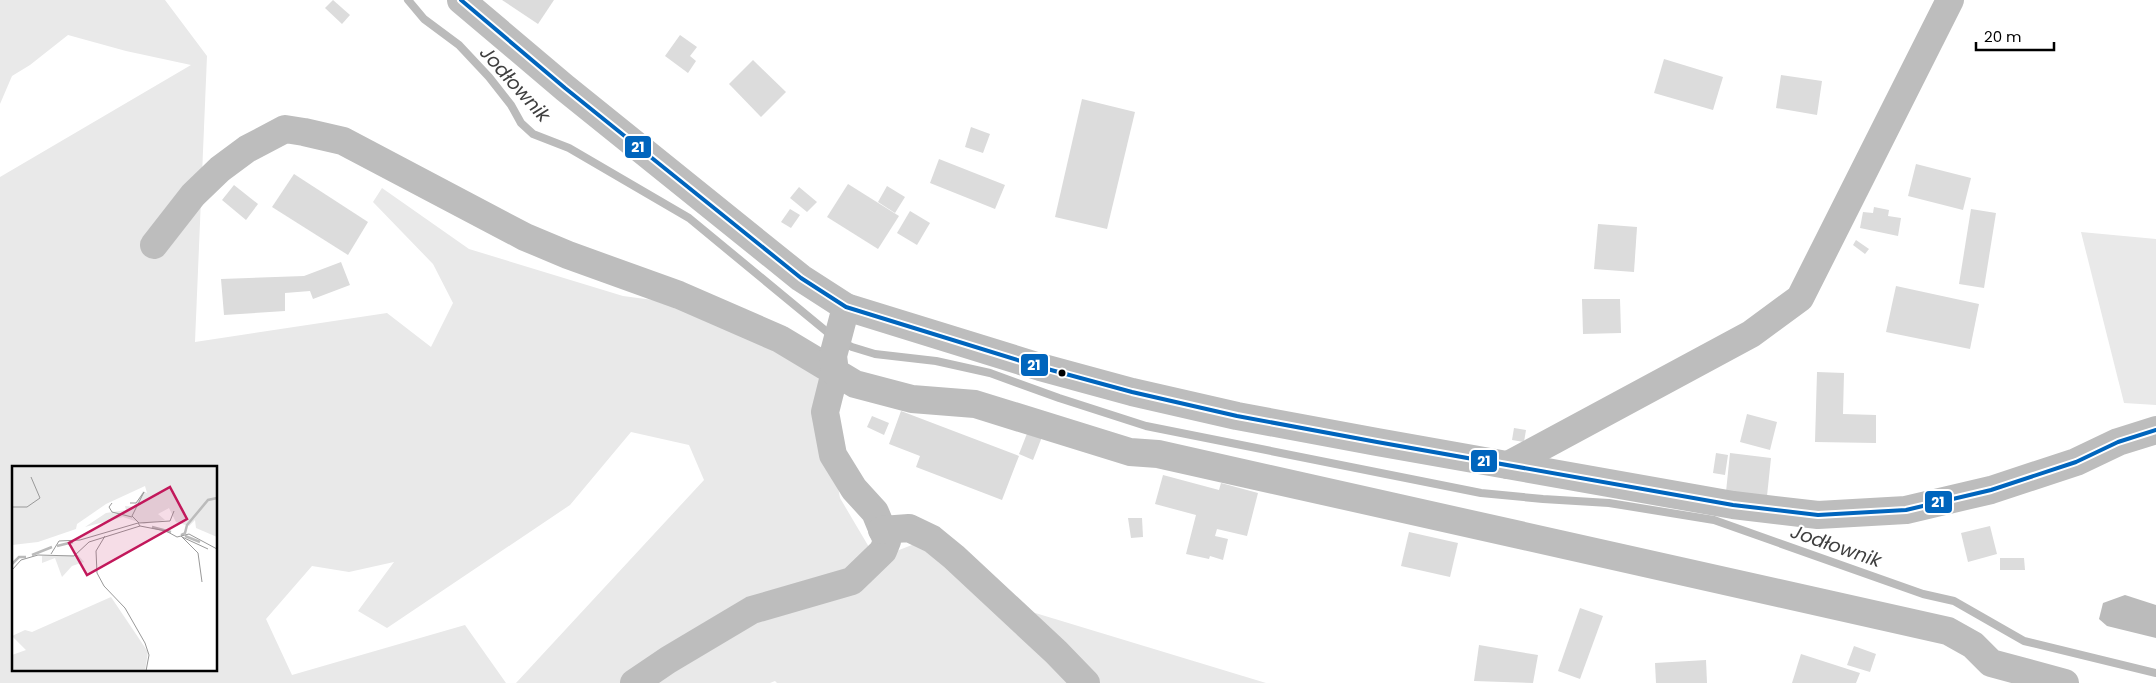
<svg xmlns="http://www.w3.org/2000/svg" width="2156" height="683" font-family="Poppins,sans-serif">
<rect width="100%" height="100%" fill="#fff"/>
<g fill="#e9e9e9" fill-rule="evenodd">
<path d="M 0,0 L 165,0 L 207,56 L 195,342 L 387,313 L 431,347 L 453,303 L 433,264 L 373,202 L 382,188 L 469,249 L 623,296 L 751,313 L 813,346 L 840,498 L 876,559 L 917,543 L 1032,612 L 1266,683 L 777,683 L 775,681 L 770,683 L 516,683 L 704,480 L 689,445 L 631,432 L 570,505 L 387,628 L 358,611 L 394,562 L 349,572 L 312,566 L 266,619 L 292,675 L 465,625 L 506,683 L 0,683 L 0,177 L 191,65 L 126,51 L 68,35 L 30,65 L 12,76 L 0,104 ZM 14,467 L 216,467 L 216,669 L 14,669 Z"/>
<polygon points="2081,232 2156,239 2156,405 2124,403"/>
</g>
<polygon fill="#bbb" points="2125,595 2156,605 2156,638 2107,626 2099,619 2103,603"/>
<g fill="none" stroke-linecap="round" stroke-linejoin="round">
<g stroke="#bbb" stroke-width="8">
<polyline points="408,0 424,19 459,45 489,77 511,105 521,123 533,134 569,148 689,218 832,336"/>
<polyline points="842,342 852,347 875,354 936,361 990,373 1059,398 1146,426 1481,493 1543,499 1609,503 1714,520 1923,594 1954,601 2024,641 2156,673"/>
</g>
</g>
<g fill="#dcdcdc">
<polygon points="333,0 350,15 342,24 325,8"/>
<polygon points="502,0 554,0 538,24"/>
<polygon points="680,35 697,47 690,56 696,61 688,73 665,56"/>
<polygon points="1664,59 1723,77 1713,110 1654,93"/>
<polygon points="753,60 786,92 761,117 729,84"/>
<polygon points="1781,75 1822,81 1817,115 1776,108"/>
<polygon points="1082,99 1135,112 1107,229 1055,217"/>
<polygon points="971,127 990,134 983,153 965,147"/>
<polygon points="939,159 1005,185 995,209 930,183"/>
<polygon points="1916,164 1971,178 1963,210 1908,196"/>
<polygon points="294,174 368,222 348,255 272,207"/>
<polygon points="848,184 899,216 878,249 827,217"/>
<polygon points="234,185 258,204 246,220 222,200"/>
<polygon points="887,186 905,197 895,213 878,202"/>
<polygon points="799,187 817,202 807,212 790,198"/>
<polygon points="1874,207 1889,210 1888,216 1901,218 1898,236 1860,228 1863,212 1873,213"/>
<polygon points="790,209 800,215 791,228 781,222"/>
<polygon points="1971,209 1996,213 1984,288 1959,284"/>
<polygon points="910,211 930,223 917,245 897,233"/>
<polygon points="1598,224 1637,227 1634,272 1594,269"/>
<polygon points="1856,240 1869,249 1865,254 1853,245"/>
<polygon points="341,262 350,285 313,299 310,291 285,293 285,311 224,315 221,279 304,276"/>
<polygon points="1896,286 1979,304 1970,349 1886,332"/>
<polygon points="1582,299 1620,299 1621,333 1583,334"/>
<polygon points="1817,372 1844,373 1843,414 1876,415 1876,443 1815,442"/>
<polygon points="901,411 1019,456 1002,500 916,467 920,456 889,444"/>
<polygon points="1747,414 1777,422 1770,450 1740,442"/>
<polygon points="872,416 889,423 884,435 867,427"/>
<polygon points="1514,428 1526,430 1524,442 1512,440"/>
<polygon points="1028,431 1042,437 1033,460 1019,454"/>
<polygon points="1716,453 1728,455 1725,475 1713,473"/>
<polygon points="1730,453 1771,458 1767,496 1726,492"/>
<polygon points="1163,475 1219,490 1221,483 1258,493 1247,536 1217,529 1215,536 1228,539 1223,560 1210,556 1209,559 1186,554 1196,515 1155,504"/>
<polygon points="1128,518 1142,518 1143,537 1131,538"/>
<polygon points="1990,526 1997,554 1968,562 1961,533"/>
<polygon points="1409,532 1458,543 1450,577 1401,566"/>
<polygon points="2000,558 2024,558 2025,570 2000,570"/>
<polygon points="1580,608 1603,616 1580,679 1558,671"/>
<polygon points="1479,645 1538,655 1533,683 1474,681"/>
<polygon points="1854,646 1876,654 1870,672 1847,665"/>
<polygon points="1801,654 1860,673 1856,683 1792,683"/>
<polygon points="1706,660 1707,683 1656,683 1655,663"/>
</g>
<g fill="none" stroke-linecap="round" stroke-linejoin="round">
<g stroke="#bdbdbd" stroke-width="28">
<polyline points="461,0 565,88 801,278 846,307 1040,367 1132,392 1237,416 1377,442 1733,505 1818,515 1906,510 1991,490 2076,462 2118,442 2156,430"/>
<polyline points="154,245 193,195 220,169 247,149 285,129 304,132 343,141 525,237 568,255 679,295 780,339 835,372 825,412 833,455 854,489 875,512 887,541 883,551 852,581 752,610 668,660 634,683"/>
<polyline points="846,307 833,356 835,372 855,384 912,399 975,404 1130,452 1158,454 1948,631 1973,645 1991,663 2065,683"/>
<polyline points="1508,465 1751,334 1800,298 1950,0"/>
<polyline points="882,530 909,528 932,539 954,557 1056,652 1086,683"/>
</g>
<g stroke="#fff" stroke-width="8">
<polyline id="bus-1" points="461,0 565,88 801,278 846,307 1040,367 1132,392 1237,416 1377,442 1733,505 1818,515 1906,510 1991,490 2076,462 2118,442 2156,430"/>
</g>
<use href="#bus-1" stroke="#0065bd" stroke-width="4"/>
</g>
<circle fill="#000" stroke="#fff" stroke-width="2" cx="1062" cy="373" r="4.5"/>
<g text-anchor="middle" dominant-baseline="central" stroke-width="4" stroke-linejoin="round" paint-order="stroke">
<g font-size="19" font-style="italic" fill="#3f3f3f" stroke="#fff">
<text transform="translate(515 84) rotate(48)">Jodłownik</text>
<text transform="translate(1836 546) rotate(19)">Jodłownik</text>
</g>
</g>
<g transform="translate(12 466)">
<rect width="205" height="205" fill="#fff"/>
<path d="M 0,0 L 205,0 L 205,71 L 184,62 L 183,54 L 177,60 L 164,56 L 157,42 L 146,48 L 153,54 L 132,58 L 111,51 L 73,61 L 94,47 L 114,44 L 113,40 L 122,41 L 131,25 L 135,27 L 133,20 L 94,38 L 65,58 L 64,63 L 26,76 L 0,79 ZM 66,89 L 72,96 L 60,100 L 50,111 L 43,92 L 30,97 L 30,90 ZM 99,131 L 136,186 L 133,205 L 0,205 L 0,189 L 14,184 L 0,170 L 13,164 L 20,166 Z" fill="#e9e9e9"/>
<path fill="none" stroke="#bbb" stroke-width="2.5" d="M 140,61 L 159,66M 169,69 L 173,67 L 175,59 L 196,34 L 205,32M 173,70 L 188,76M 45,80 L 61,76M 20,89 L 40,81M 0,98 L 7,91 L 14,91"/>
<path fill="none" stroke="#999" stroke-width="1" d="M 100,37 L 97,41 L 100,46 L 120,51M 118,37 L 124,37 L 132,26 L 120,50 L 127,57 L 158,55 L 162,45M 0,41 L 15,41 L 28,32 L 19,11M 93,70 L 84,85 L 85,107 L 92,120 L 113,142 L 133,177 L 137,189 L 134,205M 169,70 L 186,87 L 190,116M 170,71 L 196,83M 39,88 L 47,75 L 68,74 L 126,57 L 128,60M 0,104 L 9,94 L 26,89 L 62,90 L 77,76 L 128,60 L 154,65 L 165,71 L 177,68 L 205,83"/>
<path fill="#c2185b" fill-opacity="0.15" stroke="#c2185b" stroke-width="2.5" d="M 158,21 L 175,53 L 75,109 L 57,77 Z"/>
<rect width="205" height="205" fill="none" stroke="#000" stroke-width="2.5"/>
</g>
<g stroke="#fff" stroke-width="2">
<rect x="624" y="135" width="28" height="24" rx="5" fill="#0065bd"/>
<rect x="1020" y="353" width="29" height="24" rx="5" fill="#0065bd"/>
<rect x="1470" y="449" width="28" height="24" rx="5" fill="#0065bd"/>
<rect x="1924" y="490" width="29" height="24" rx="5" fill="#0065bd"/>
</g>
<g font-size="14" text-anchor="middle" font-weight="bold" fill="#fff">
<text x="638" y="152">21</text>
<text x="1034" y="370">21</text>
<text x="1484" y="466">21</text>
<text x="1938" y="507">21</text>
</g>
<path d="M1976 42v8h78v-8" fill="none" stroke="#000000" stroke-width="2.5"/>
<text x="1984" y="42" font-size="15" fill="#000000" stroke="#ffffff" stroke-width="4" paint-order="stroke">20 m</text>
</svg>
